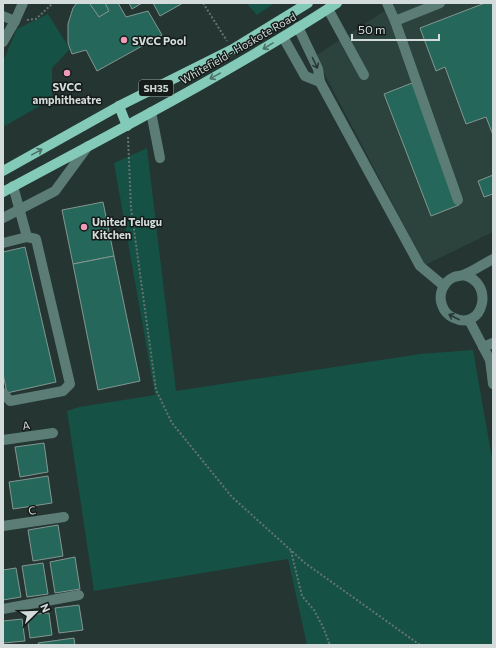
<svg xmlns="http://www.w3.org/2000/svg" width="496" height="648" font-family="Commissioner,sans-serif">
<rect width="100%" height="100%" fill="#253531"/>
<polygon fill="#2b423d" points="397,3 493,3 493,232 425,265 315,56"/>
<g fill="#155145">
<polygon points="249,3 275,3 257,15 248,5"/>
<polygon points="48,14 70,49 52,68 52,99 3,127 3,61 17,29"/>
<polygon points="147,148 176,391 420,354 473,350 493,464 493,645 307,645 288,559 94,591 67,411 79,407 155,395 114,163"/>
</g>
<g fill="#25685b" stroke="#849691">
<polygon points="77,3 118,3 126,17 148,11 162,35 97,71 86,50 72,54 68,43 68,24 73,8"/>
<polygon points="92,3 105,3 109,11 99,17 90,4"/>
<polygon points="129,3 142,3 132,9"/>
<polygon points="153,3 183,3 160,16"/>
<polygon points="485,3 493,3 493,135 486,117 466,124 445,67 436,71 420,28"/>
<polygon points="412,83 459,205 431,216 384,94"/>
<polygon points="493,175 493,194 484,197 478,181"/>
<polygon points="103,202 114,256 73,264 62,210"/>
<polygon points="25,247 56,382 7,393 3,374 3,252"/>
<polygon points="114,256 140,381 98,390 73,264"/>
<polygon points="44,443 48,472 20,477 15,447"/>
<polygon points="48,476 52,503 13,509 9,482"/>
<polygon points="58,525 63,556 33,561 28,530"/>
<polygon points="75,557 80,589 55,593 50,562"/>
<polygon points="43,563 48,594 27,597 22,566"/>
<polygon points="16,568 21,597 3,600 3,570"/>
<polygon points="79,605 83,630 59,633 55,608"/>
<polygon points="49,613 52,635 30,638 27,615"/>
<polygon points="22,619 25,641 3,643 3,621"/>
<polygon points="74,638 75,645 39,645 38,643"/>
</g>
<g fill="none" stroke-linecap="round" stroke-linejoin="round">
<g stroke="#667470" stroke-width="2" stroke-dasharray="2 2" stroke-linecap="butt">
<polyline points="203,3 227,41"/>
<polyline points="27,20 36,19 53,3"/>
<polyline points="128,137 131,208 156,390 172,423 232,497 305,563 420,645"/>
<polyline points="291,551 302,596 314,610 323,627 330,645"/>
</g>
<g stroke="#5c7d75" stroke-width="10">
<polyline points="387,3 395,21 440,3"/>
<polyline points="328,9 364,75"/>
<polyline points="3,16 15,21"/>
<polyline points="395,21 458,200"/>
<polyline points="283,37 305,76 320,82 318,69 298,27"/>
<polyline points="3,42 15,21 23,3"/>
<polyline points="320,82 420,266 444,286"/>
<polyline points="151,112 160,158"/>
<polyline points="3,218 55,191 88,146"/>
<polyline points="3,243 27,237 13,186"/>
<path d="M 463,275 C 496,282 483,332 454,318 C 449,316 444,311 442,305 C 438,294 443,282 454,277 C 457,276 461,276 463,275 C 474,271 483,264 493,259"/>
<polyline points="469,320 490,360 493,384"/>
<polyline points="483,347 493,343"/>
<polyline points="3,393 10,401 63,391 70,384 36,239 27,237"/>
<polyline points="3,440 53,433"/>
<polyline points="3,526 64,517"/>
<polyline points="3,609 79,595"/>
</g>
<g stroke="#83cab8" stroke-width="10">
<polyline points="119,106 127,126"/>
<polyline points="3,171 119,106 233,49 308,3"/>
<path d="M 3,192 C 116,131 229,73 337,3"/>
</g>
</g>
<defs><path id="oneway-shaft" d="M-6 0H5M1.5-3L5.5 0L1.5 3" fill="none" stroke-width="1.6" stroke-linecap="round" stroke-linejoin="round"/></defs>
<g stroke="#4c7268">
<use href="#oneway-shaft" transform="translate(268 46) rotate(148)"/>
<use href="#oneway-shaft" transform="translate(215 76) rotate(151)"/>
<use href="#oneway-shaft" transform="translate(37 152) rotate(-29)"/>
</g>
<g stroke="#2a3835">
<use href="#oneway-shaft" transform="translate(315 63) rotate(65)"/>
<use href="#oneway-shaft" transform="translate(454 317) rotate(-153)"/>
</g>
<g fill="#ef9ab8" stroke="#141b19" stroke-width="1.5">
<circle cx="124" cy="40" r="4"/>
<circle cx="67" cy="73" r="4"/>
<circle cx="84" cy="227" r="4"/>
</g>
<g text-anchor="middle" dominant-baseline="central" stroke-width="3" stroke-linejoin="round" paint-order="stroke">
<rect fill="#141b19" stroke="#9aa2a0" stroke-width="1" x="139" y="80" width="34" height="16" rx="3"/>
<g font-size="10" font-weight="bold" fill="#d3dcda">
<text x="156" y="88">SH35</text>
</g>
<g font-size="11" font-weight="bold" fill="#d3dcda" stroke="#141b19" text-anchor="start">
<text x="132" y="40">SVCC Pool</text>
<text x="67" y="86" text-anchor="middle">SVCC<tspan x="67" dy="13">amphitheatre</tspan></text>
<text x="92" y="221">United Telugu<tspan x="92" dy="13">Kitchen</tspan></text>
</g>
<g font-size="11" fill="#d3dcda" stroke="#141b19">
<text transform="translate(238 48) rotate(-30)">Whitefield - Hoskote Road</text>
<text transform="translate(26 425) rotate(-9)">A</text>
<text transform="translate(32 510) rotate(-9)">C</text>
</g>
</g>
<rect width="496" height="648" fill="none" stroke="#d3dcda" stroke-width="8"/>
<g transform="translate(36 612) rotate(67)" stroke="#141b19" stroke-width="3" paint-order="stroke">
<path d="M0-3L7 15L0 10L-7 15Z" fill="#d3dcda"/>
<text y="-6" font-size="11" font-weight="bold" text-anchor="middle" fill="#d3dcda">N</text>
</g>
<path d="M352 34v6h87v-6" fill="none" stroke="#d3dcda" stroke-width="2"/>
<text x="358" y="34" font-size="12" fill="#d3dcda" stroke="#141b19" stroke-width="3" paint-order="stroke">50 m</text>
</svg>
